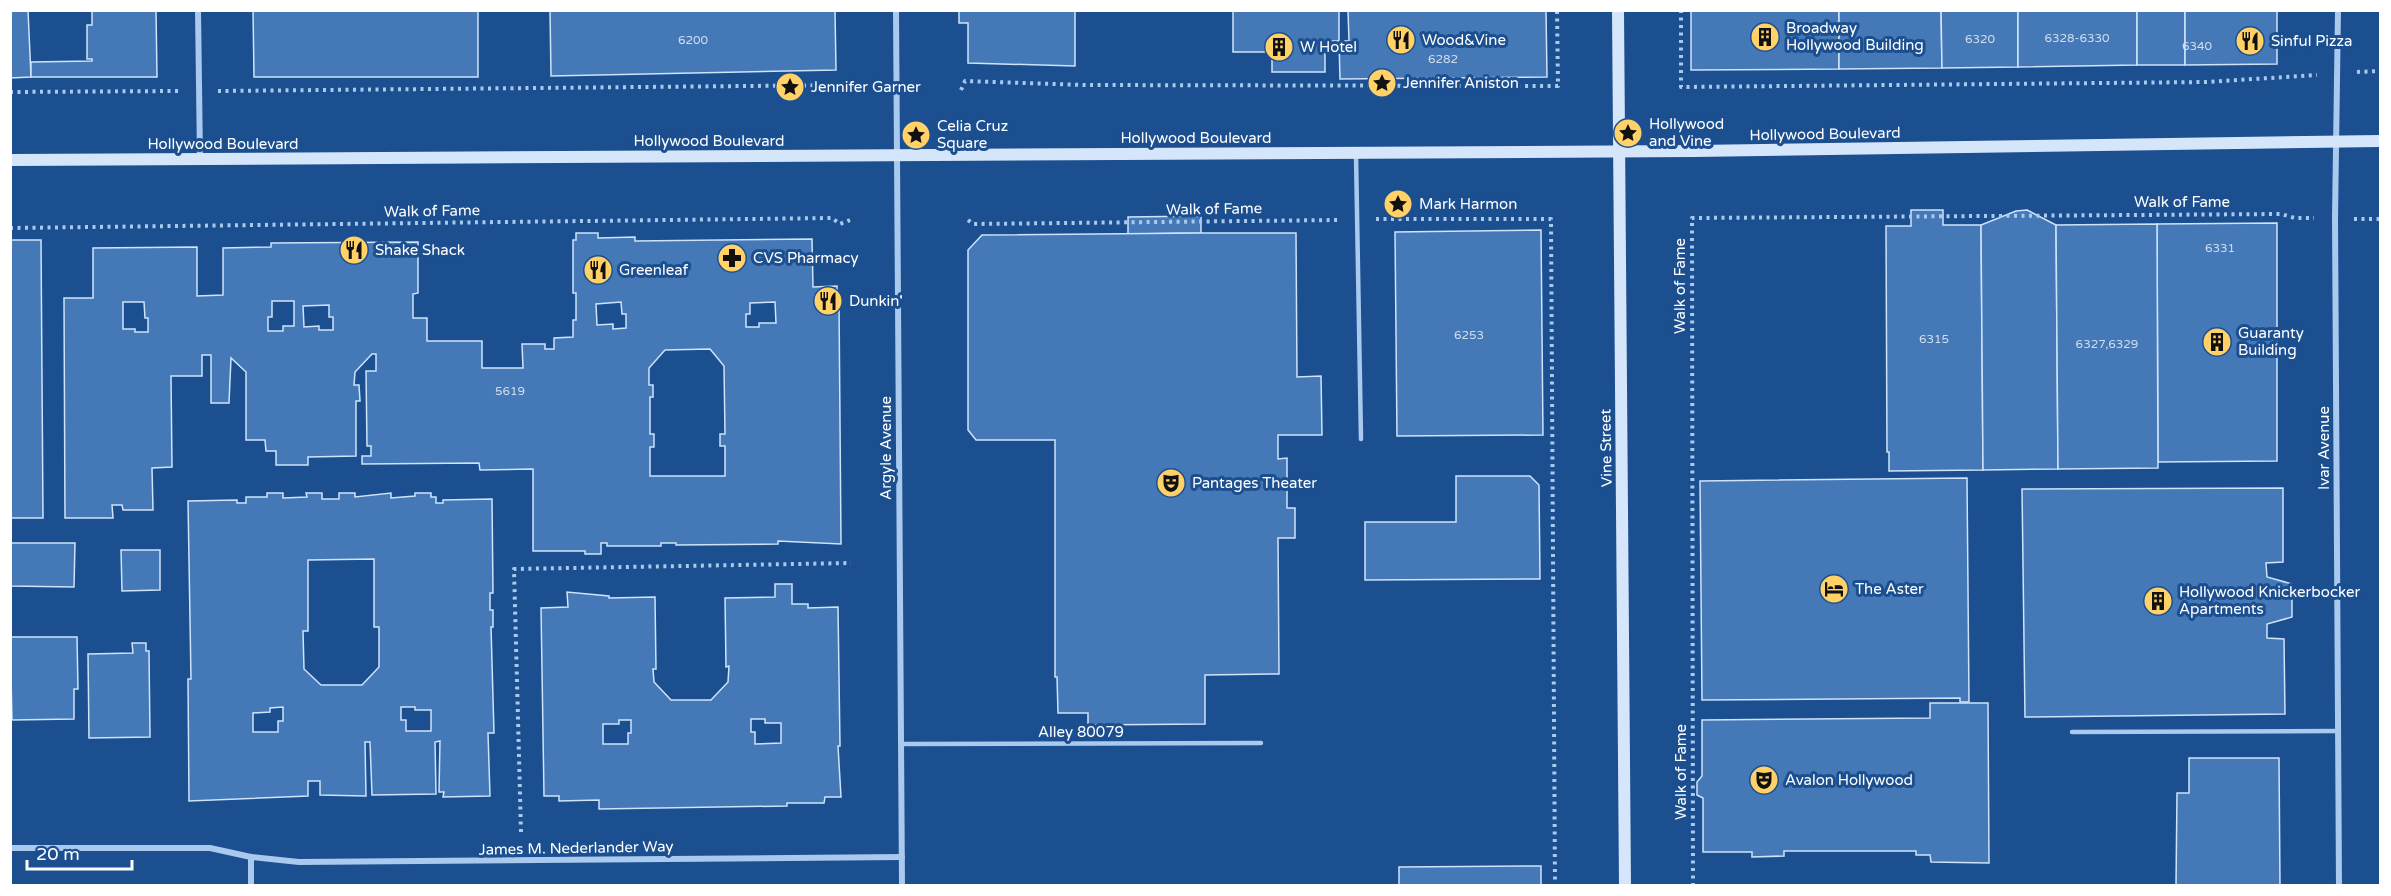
<svg xmlns="http://www.w3.org/2000/svg" width="2391" height="896" font-family="'Varela Round',sans-serif">
<rect width="100%" height="100%" fill="#1b4f8f"/>
<g fill="#4478b7" stroke="#cfe3fa" stroke-width="1.5" fill-rule="evenodd">
<polygon points="10,10 28,10 31,77 10,78"/>
<polygon points="92,10 156,10 157,77 31,77 31,62 92,61 92,59 87,59 87,25 92,25"/>
<polygon points="253,10 478,10 478,77 254,77"/>
<polygon points="550,10 835,10 836,70 551,76"/>
<polygon points="959,10 1075,10 1075,66 968,63 968,23 959,23"/>
<polygon points="1233,10 1339,10 1339,41 1325,41 1325,72 1272,72 1272,52 1233,52"/>
<polygon points="1348,10 1546,10 1547,77 1340,79 1339,41 1349,41"/>
<polygon points="1691,10 1839,10 1839,69 1691,70"/>
<polygon points="1839,10 1941,10 1942,68 1839,69"/>
<polygon points="1941,10 2018,10 2018,67 1942,68"/>
<polygon points="2018,10 2137,10 2137,65 2018,67"/>
<rect x="2137" y="10" width="48" height="55"/>
<polygon points="2185,10 2277,10 2277,64 2185,65"/>
<polygon points="1911,210 1943,210 1943,225 1981,225 1983,470 1889,471 1889,452 1887,452 1886,226 1911,226"/>
<polygon points="2027,210 2056,225 2058,469 1983,470 1981,225 2016,211"/>
<polygon points="1201,216 1201,233 1128,234 1128,217"/>
<polygon points="2277,223 2277,461 2158,462 2157,224"/>
<polygon points="2157,224 2158,468 2058,469 2056,225"/>
<polygon points="1541,230 1543,435 1397,436 1395,232"/>
<path d="M 576,233 L 598,233 L 598,238 L 635,237 L 635,241 L 812,239 L 813,287 L 837,286 L 837,302 L 839,302 L 841,544 L 778,541 L 778,544 L 676,545 L 676,543 L 661,543 L 661,546 L 607,546 L 607,543 L 601,543 L 601,554 L 585,554 L 585,551 L 533,551 L 533,469 L 480,470 L 479,463 L 362,464 L 362,456 L 371,456 L 371,446 L 367,446 L 366,371 L 376,371 L 376,354 L 372,354 L 355,372 L 354,385 L 359,385 L 360,401 L 356,401 L 356,456 L 308,457 L 308,465 L 276,465 L 276,451 L 266,451 L 265,440 L 246,440 L 246,372 L 231,358 L 229,403 L 211,403 L 211,355 L 202,355 L 202,376 L 171,376 L 172,467 L 152,468 L 153,510 L 123,510 L 122,505 L 112,505 L 113,518 L 65,518 L 64,298 L 93,298 L 93,248 L 197,247 L 197,296 L 223,295 L 223,248 L 271,247 L 271,243 L 418,242 L 418,293 L 413,294 L 413,318 L 427,318 L 427,341 L 482,341 L 482,368 L 523,368 L 522,344 L 545,344 L 545,349 L 554,349 L 554,338 L 573,337 L 573,320 L 576,320 L 576,293 L 573,293 L 573,240 L 576,240 ZM 272,301 L 294,301 L 294,326 L 283,326 L 283,331 L 268,331 L 268,317 L 272,317 ZM 123,302 L 144,302 L 145,318 L 148,318 L 148,332 L 135,332 L 135,329 L 123,329 ZM 621,302 L 622,314 L 626,314 L 626,328 L 613,329 L 613,324 L 597,325 L 596,304 ZM 775,302 L 776,323 L 759,323 L 759,327 L 746,327 L 746,314 L 750,314 L 750,303 ZM 329,305 L 329,317 L 333,317 L 333,330 L 319,330 L 319,326 L 304,327 L 303,306 ZM 710,349 L 724,366 L 725,434 L 720,434 L 720,446 L 725,446 L 725,476 L 650,476 L 650,447 L 654,447 L 654,434 L 650,434 L 650,397 L 653,397 L 653,385 L 649,385 L 649,368 L 665,350 Z"/>
<polygon points="1201,233 1296,233 1297,377 1321,376 1322,435 1278,435 1278,459 1287,458 1287,508 1295,508 1295,538 1278,538 1279,674 1205,675 1205,724 1088,725 1088,713 1058,713 1057,677 1055,677 1055,440 976,440 968,430 968,250 982,235"/>
<polygon points="10,240 41,240 43,518 10,518"/>
<polygon points="1456,476 1530,476 1539,485 1540,579 1365,580 1365,522 1456,522"/>
<polygon points="1967,478 1969,702 1960,702 1960,698 1702,700 1700,481"/>
<polygon points="2283,488 2283,562 2266,563 2267,577 2292,584 2292,617 2267,624 2267,638 2284,639 2285,714 2025,717 2022,489"/>
<path d="M 267,493 L 283,493 L 283,498 L 307,497 L 306,493 L 322,493 L 322,499 L 339,499 L 339,493 L 355,493 L 355,497 L 391,493 L 391,498 L 415,496 L 415,493 L 431,493 L 431,497 L 436,497 L 436,503 L 443,503 L 443,500 L 492,499 L 493,593 L 490,593 L 490,610 L 493,610 L 493,627 L 491,627 L 494,733 L 488,733 L 490,796 L 443,797 L 444,792 L 439,792 L 440,741 L 435,742 L 436,794 L 372,795 L 370,742 L 365,742 L 366,796 L 320,795 L 320,781 L 308,781 L 308,796 L 189,801 L 188,679 L 191,679 L 188,501 L 237,500 L 237,503 L 246,503 L 246,497 L 267,497 ZM 374,559 L 374,627 L 379,627 L 379,667 L 362,685 L 321,685 L 304,669 L 303,631 L 308,631 L 308,560 ZM 283,707 L 283,721 L 278,721 L 278,732 L 253,732 L 253,713 L 270,712 L 270,708 ZM 401,707 L 415,707 L 415,710 L 431,710 L 431,731 L 406,731 L 406,720 L 401,720 Z"/>
<polygon points="10,543 75,543 74,587 10,586"/>
<polygon points="121,550 160,550 160,590 122,591"/>
<path d="M 775,584 L 792,584 L 792,604 L 808,604 L 808,608 L 838,607 L 840,746 L 838,746 L 841,797 L 825,797 L 824,803 L 787,803 L 787,806 L 599,809 L 599,800 L 559,801 L 559,796 L 544,796 L 541,608 L 568,607 L 567,592 L 609,596 L 609,598 L 655,597 L 656,669 L 653,669 L 654,682 L 671,700 L 711,700 L 728,682 L 729,666 L 726,667 L 725,598 L 775,597 ZM 751,719 L 765,719 L 765,723 L 781,723 L 781,743 L 755,744 L 755,732 L 751,732 ZM 619,720 L 631,720 L 631,733 L 628,733 L 628,744 L 603,744 L 603,724 L 619,724 Z"/>
<polygon points="10,637 77,637 78,689 74,689 74,719 12,720"/>
<polygon points="132,643 146,643 146,651 149,651 150,737 89,738 88,654 133,653"/>
<polygon points="1930,703 1988,703 1989,863 1931,862 1930,855 1916,855 1916,851 1784,851 1784,856 1752,857 1752,852 1703,852 1703,798 1697,795 1697,782 1702,776 1702,720 1930,718"/>
<polygon points="2189,758 2279,758 2280,886 2176,886 2177,793 2189,793"/>
<polygon points="1541,866 1541,886 1399,886 1399,867"/>
</g>
<g fill="none" stroke-linecap="round" stroke-linejoin="round">
<g stroke="#a9c9ee" stroke-width="4" stroke-dasharray="3 4.5" stroke-linecap="butt">
<polyline points="1681,10 1681,87 2206,82 2317,75"/>
<polyline points="2357,72 2380,71"/>
<polyline points="961,90 965,81 1083,85 1558,86 1557,10"/>
<polyline points="218,91 852,85"/>
<polyline points="10,92 178,91"/>
<polyline points="1376,219 1551,219 1555,886"/>
<polyline points="2354,219 2380,219"/>
<polyline points="968,220 973,224 1338,220"/>
<polyline points="10,228 832,218 840,224 850,220"/>
<polyline points="521,832 514,569 851,563"/>
<polyline points="1693,886 1692,218 2281,214 2295,218 2314,218"/>
</g>
<g stroke="#a9c9ee" stroke-width="4.5">
<polyline points="1356,155 1361,439"/>
<polyline points="2072,732 2338,731"/>
<polyline points="901,744 1261,743"/>
</g>
<g stroke="#a9c9ee" stroke-width="6">
<polyline points="198,10 200,159"/>
<polyline points="896,10 902,886"/>
<polyline points="2338,10 2335,218 2339,886"/>
<polyline points="10,848 210,848 251,857 299,862 902,857"/>
<polyline points="251,857 251,886"/>
</g>
<g stroke="#d6e6fa" stroke-width="12">
<polyline points="1618,10 1625,886"/>
<polyline points="10,160 1694,151 2380,141"/>
</g>
</g>
<defs>
<g id="building-disc" transform="scale(1.5)"><circle r="9.5" fill="#ffd166" stroke="#1b4f8f"/><path d="M-4-6H4V6H1V3H-1V6H-4ZM-2.5-4.3h1.7v1.8h-1.7ZM.8-4.3h1.7v1.8H.8ZM-2.5-1h1.7V.8h-1.7ZM.8-1h1.7V.8H.8Z" fill="#111"/></g>
<g id="restaurant-disc" transform="scale(1.5)"><circle r="9.5" fill="#ffd166" stroke="#1b4f8f"/><path d="M-5-6h1v4h1v-4h1v4h1v-4h1v5L-1.5 .5V6h-2V.5L-5-1ZM5-6V6H3V1.5H1.5Q1.5-4 5-6Z" fill="#111"/></g>
<g id="sight-disc" transform="scale(1.5)"><circle r="9.5" fill="#ffd166" stroke="#1b4f8f"/><path d="M0-6L1.8-2.2L6-1.7L2.9 1.2L3.7 5.4L0 3.3L-3.7 5.4L-2.9 1.2L-6-1.7L-1.8-2.2Z" fill="#111"/></g>
<g id="pharmacy-disc" transform="scale(1.5)"><circle r="9.5" fill="#ffd166" stroke="#1b4f8f"/><path d="M-2-6h4v4h4v4h-4v4h-4v-4h-4v-4h4Z" fill="#111"/></g>
<g id="theatre-disc" transform="scale(1.5)"><circle r="9.5" fill="#ffd166" stroke="#1b4f8f"/><path d="M-5-5.5Q0-4 5-5.5V0Q5 5 0 6Q-5 5-5 0ZM-3.3-2.5H-1v1.5H-3.3ZM1-2.5H3.3v1.5H1ZM-2.8 1Q0 5.5 2.8 1Z" fill="#111"/></g>
<g id="hotel-disc" transform="scale(1.5)"><circle r="9.5" fill="#ffd166" stroke="#1b4f8f"/><path d="M-6-4.5h1.5V1H6V5H4.5V3h-9V5H-6ZM-4 0a1.8 1.8 0 1 1 3.6 0ZM.5 0V-2.5h3Q6-2.5 6 0Z" fill="#111"/></g>
</defs>
<g fill-rule="evenodd">
<use href="#building-disc" x="1765" y="37"/>
<use href="#restaurant-disc" x="1401" y="40"/>
<use href="#restaurant-disc" x="2250" y="41"/>
<use href="#building-disc" x="1279" y="47"/>
<use href="#sight-disc" x="1382" y="83"/>
<use href="#sight-disc" x="790" y="87"/>
<use href="#sight-disc" x="1628" y="133"/>
<use href="#sight-disc" x="916" y="135"/>
<use href="#sight-disc" x="1398" y="204"/>
<use href="#restaurant-disc" x="354" y="250"/>
<use href="#pharmacy-disc" x="732" y="258"/>
<use href="#restaurant-disc" x="598" y="270"/>
<use href="#restaurant-disc" x="828" y="301"/>
<use href="#building-disc" x="2217" y="342"/>
<use href="#theatre-disc" x="1171" y="483"/>
<use href="#hotel-disc" x="1834" y="589"/>
<use href="#building-disc" x="2158" y="601"/>
<use href="#theatre-disc" x="1764" y="780"/>
</g>
<g text-anchor="middle" dominant-baseline="central" stroke-width="6" stroke-linejoin="round" paint-order="stroke">
<g font-size="12" fill="#d0dded">
<text x="2077" y="38">6328-6330</text>
<text x="1980" y="39">6320</text>
<text x="693" y="40">6200</text>
<text x="2197" y="46">6340</text>
<text x="1443" y="59">6282</text>
<text x="2220" y="248">6331</text>
<text x="1469" y="335">6253</text>
<text x="1934" y="339">6315</text>
<text x="2107" y="344">6327,6329</text>
<text x="510" y="391">5619</text>
</g>
<g font-size="15" fill="#fff" stroke="#1b4f8f" text-anchor="start">
<text x="1786" y="28">Broadway<tspan x="1786" dy="17">Hollywood Building</tspan></text>
<text x="1422" y="40">Wood&amp;Vine</text>
<text x="2271" y="41">Sinful Pizza</text>
<text x="1300" y="47">W Hotel</text>
<text x="1403" y="83">Jennifer Aniston</text>
<text x="811" y="87">Jennifer Garner</text>
<text x="1649" y="124">Hollywood<tspan x="1649" dy="17">and Vine</tspan></text>
<text x="937" y="126">Celia Cruz<tspan x="937" dy="17">Square</tspan></text>
<text x="1419" y="204">Mark Harmon</text>
<text x="375" y="250">Shake Shack</text>
<text x="753" y="258">CVS Pharmacy</text>
<text x="619" y="270">Greenleaf</text>
<text x="849" y="301">Dunkin'</text>
<text x="2238" y="333">Guaranty<tspan x="2238" dy="17">Building</tspan></text>
<text x="1192" y="483">Pantages Theater</text>
<text x="1855" y="589">The Aster</text>
<text x="2179" y="592">Hollywood Knickerbocker<tspan x="2179" dy="17">Apartments</tspan></text>
<text x="1785" y="780">Avalon Hollywood</text>
</g>
<g font-size="15" fill="#fff" stroke="#1b4f8f">
<text transform="translate(1825 134) rotate(-1)">Hollywood Boulevard</text>
<text x="1196" y="138">Hollywood Boulevard</text>
<text x="709" y="141">Hollywood Boulevard</text>
<text x="223" y="144">Hollywood Boulevard</text>
<text x="2182" y="202">Walk of Fame</text>
<text transform="translate(1214 209) rotate(-1)">Walk of Fame</text>
<text transform="translate(432 211) rotate(-1)">Walk of Fame</text>
<text transform="translate(1680 286) rotate(-90)">Walk of Fame</text>
<text transform="translate(886 448) rotate(-90)">Argyle Avenue</text>
<text transform="translate(1606 448) rotate(-91)">Vine Street</text>
<text transform="translate(2324 448) rotate(-90)">Ivar Avenue</text>
<text x="1081" y="732">Alley 80079</text>
<text transform="translate(1681 772) rotate(-90)">Walk of Fame</text>
<text transform="translate(576 848) rotate(-1)">James M. Nederlander Way</text>
</g>
</g>
<rect width="2391" height="896" fill="none" stroke="#ffffff" stroke-width="24"/>
<path d="M27 860v9h105v-9" fill="none" stroke="#ffffff" stroke-width="3"/>
<text x="36" y="860" font-size="18" fill="#ffffff" stroke="#1b4f8f" stroke-width="4.5" paint-order="stroke">20 m</text>
</svg>
